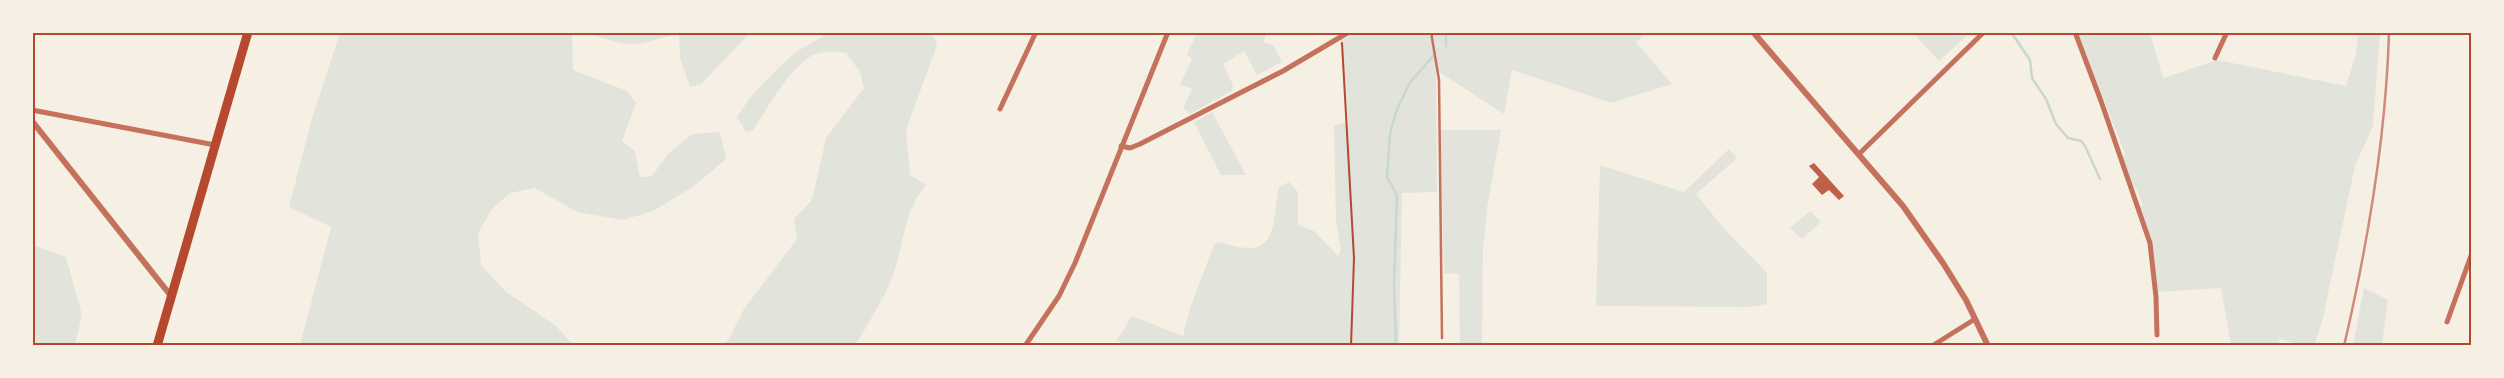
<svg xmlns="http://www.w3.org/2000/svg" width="2504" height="378" font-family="Mulish,sans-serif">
<rect width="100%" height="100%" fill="#f6efe4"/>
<g fill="#e2e4dc">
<path d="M 926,32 L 934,37 L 937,45 L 906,130 L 910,175 L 926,185 C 904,212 905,237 895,269 C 888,293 872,316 860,338 L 854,345 L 723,345 L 729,339 L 744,309 L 797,239 L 794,219 L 812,200 L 826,138 L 864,88 L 860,72 L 846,53 C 836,51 817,51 808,58 C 785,75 769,106 753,130 L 746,132 L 737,117 L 752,95 L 777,69 L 796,52 L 829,33 Z"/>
<path d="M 1357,32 L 1647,33 L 1636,42 L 1672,84 L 1611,103 L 1512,70 L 1504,114 L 1436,70 L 1437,192 L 1402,193 L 1399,345 L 1127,346 L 1117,340 L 1132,316 L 1183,336 L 1190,308 L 1214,245 L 1217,242 C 1227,244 1239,248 1249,248 C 1279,248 1273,209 1279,187 L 1289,182 L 1298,192 L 1298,225 L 1314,231 L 1338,256 L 1341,250 L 1336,221 L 1334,126 L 1348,121 L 1340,41 Z"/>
<polygon points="340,33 572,33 573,70 627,91 636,103 622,141 635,151 640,177 652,176 668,154 692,134 720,132 726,159 694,186 653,211 623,220 577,212 535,188 510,193 492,209 478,233 481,265 505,291 556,326 573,345 300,345 331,227 289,207 312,118"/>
<path d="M 590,33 L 750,33 L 701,84 L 690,87 L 680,58 L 679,33 C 638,45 632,50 590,33 Z"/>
<polygon points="1197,33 1266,33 1264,42 1273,45 1282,62 1257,75 1244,51 1223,64 1233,85 1232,91 1190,114 1183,108 1192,89 1180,84 1192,59 1187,54"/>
<polygon points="1913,33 1970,33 1939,61"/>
<polygon points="2078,33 2150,33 2163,78 2217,60 2346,86 2356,54 2358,33 2380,33 2373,126 2355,166 2322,322 2314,345 2300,345 2280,339 2278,345 2231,345 2221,288 2158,292 2153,252 2140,208 2143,204 2136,188 2132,185 2122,158 2125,154"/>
<polygon points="1212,112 1246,175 1221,175 1194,122"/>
<polygon points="1440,130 1501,130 1487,208 1483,251 1482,345 1460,345 1459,274 1444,273"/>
<polygon points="1729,149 1737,158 1696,194 1726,231 1767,273 1767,304 1748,307 1596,306 1600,165 1684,192"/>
<polygon points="1810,211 1821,222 1802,239 1790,228"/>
<polygon points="33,245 66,257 82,315 75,345 33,345"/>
<polygon points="2364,288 2388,300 2382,345 2353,345"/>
</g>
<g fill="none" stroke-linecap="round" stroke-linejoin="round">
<g stroke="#c9d6d2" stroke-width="2.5">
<polyline points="2011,32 2030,60 2032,78 2046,99 2056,124 2068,138 2081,141 2085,146 2100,179"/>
<polyline points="1446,46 1446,32"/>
<polyline points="1396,346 1394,285 1397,195 1387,177 1390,134 1396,112 1409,84 1433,56"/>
</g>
</g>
<polygon fill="#bf614a" points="1814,163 1844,196 1839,200 1829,190 1822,195 1812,184 1819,177 1809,166"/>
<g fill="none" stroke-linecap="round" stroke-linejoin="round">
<g stroke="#b5482f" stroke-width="2">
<polyline points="1285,32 1301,32"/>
<polyline points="1342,43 1354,258 1351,346"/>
</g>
<polyline stroke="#c5725c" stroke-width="2.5" points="1431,32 1439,80 1442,338"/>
<g stroke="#c5725c" stroke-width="5">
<polyline points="2075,32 2101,101 2150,243 2156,297 2157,335"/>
<polyline points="2215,58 2227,32"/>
<polyline points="1000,109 1036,32"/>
<polyline points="32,110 215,145"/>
<polyline points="1121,146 1130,148 1140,144 1283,71 1349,32"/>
<polyline points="1859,154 1984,32"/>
<polyline points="2447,322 2472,253"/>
<polyline points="1025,346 1059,296 1075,263 1168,32"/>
<polyline points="1932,346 1975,319"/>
</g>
<g stroke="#c5725c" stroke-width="6">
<polyline points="1753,32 1903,206 1943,263 1966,300 1988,346"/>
<polyline points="32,121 171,296"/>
</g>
<polyline stroke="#b5482f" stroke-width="9" points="157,346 248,32"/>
<path stroke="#cf8b77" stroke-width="2.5" d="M 2344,346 C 2368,243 2386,138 2389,32"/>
</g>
<rect width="2504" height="378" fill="none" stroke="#f6efe4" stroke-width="68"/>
<rect x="34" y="34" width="2436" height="310" fill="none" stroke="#b5482f" stroke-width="2"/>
</svg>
